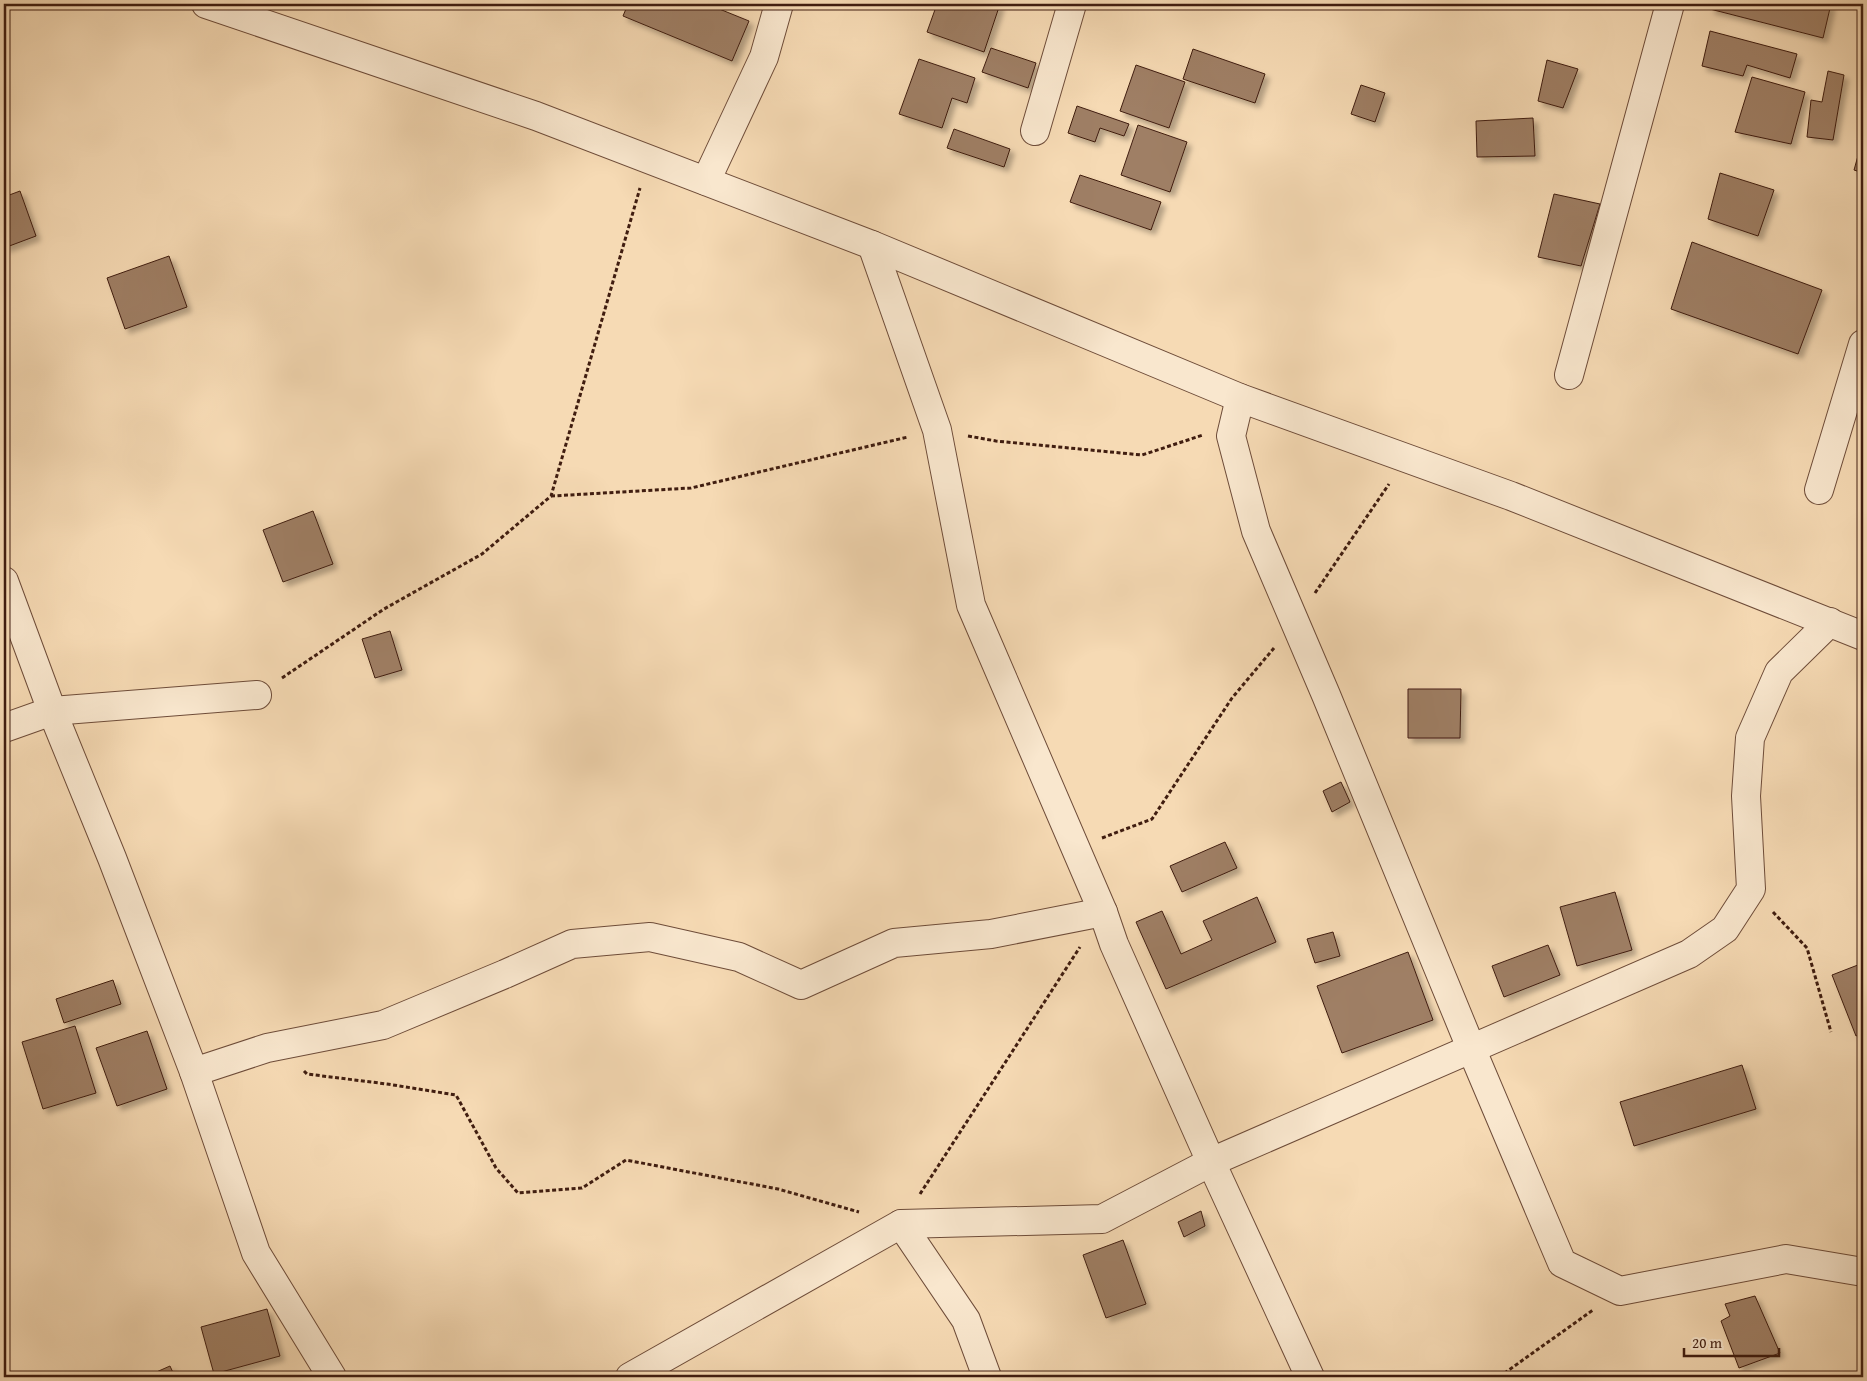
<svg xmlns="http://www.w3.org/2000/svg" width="1867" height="1381" font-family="'Gentium Book Plus',serif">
<defs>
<filter id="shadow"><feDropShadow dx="4.5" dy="4.5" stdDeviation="2.5" flood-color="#0004"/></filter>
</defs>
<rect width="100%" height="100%" fill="#f6dab4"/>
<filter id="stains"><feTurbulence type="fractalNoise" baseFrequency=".004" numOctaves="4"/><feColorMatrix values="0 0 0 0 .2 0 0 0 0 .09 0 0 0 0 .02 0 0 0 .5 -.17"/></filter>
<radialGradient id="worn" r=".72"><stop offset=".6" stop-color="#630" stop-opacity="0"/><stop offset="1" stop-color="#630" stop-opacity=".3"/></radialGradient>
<g fill="#9f7f65" stroke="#401d10" filter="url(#shadow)">
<polygon points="628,4 707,4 749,21 732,61 623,16"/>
<polygon points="937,4 1000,4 984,52 927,32"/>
<polygon points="1711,4 1831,4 1823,38 1710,9"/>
<polygon points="1710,31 1797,54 1790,78 1747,65 1743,76 1702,66"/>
<polygon points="991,48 1036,63 1028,88 982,72"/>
<polygon points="1193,49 1265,74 1255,103 1183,79"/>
<polygon points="919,59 975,78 967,103 952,98 942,128 899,114"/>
<polygon points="1547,60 1578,69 1563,108 1538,101"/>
<polygon points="1136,65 1185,82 1169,128 1120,111"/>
<polygon points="1828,71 1844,75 1833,140 1807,137 1811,100 1822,102"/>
<polygon points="1752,77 1805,92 1791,144 1735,132"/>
<polygon points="1361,85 1385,93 1375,122 1351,114"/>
<polygon points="1077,106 1129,124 1124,136 1100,128 1095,142 1068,133"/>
<polygon points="1533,118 1535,156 1477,157 1476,121"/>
<polygon points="1138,125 1187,142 1170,192 1121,175"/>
<polygon points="954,129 1010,149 1004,167 947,148"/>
<polygon points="1863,138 1863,173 1854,170"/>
<polygon points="1720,173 1774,190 1758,236 1708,219"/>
<polygon points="1080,175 1161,202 1151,230 1070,202"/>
<polygon points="20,191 36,236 4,248 4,197"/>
<polygon points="1554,194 1600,204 1581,266 1538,257"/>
<polygon points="1692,242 1822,290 1798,354 1671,309"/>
<polygon points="169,256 187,307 125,329 107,278"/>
<polygon points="313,511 333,564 283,582 263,530"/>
<polygon points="390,631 402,670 375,678 362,639"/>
<polygon points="1408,689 1461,689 1460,738 1408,738"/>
<polygon points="1341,782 1350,802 1332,812 1323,791"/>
<polygon points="1225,842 1237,868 1182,892 1170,866"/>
<polygon points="1615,892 1632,950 1577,966 1560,907"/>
<polygon points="1257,897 1276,942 1166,989 1136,922 1162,911 1181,954 1212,940 1203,921"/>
<polygon points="1333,932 1340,956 1315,963 1307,939"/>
<polygon points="1548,945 1560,975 1504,997 1492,966"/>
<polygon points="1408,952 1433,1020 1342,1053 1317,986"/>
<polygon points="1863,963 1863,1033 1856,1036 1832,975"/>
<polygon points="113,980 121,1004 64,1023 56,999"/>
<polygon points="75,1026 96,1093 43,1109 22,1042"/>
<polygon points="147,1031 167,1089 117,1106 96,1048"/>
<polygon points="1742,1065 1756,1109 1634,1146 1620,1102"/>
<polygon points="1201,1211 1205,1226 1184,1237 1178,1222"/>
<polygon points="1123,1240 1146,1304 1106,1318 1083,1255"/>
<polygon points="1755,1296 1780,1353 1739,1368 1721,1321 1730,1316 1725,1304"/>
<polygon points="267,1309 280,1356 214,1374 201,1327"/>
<polygon points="170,1366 175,1377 145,1377"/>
</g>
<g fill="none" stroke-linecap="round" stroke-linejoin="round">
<g stroke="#6e4c39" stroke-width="30">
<g id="minor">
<polyline points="206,4 536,116 872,245 1240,398 1511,496 1863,636"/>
<polyline points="1035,131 1072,4"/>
<polyline points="706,181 764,57 779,4"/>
<polyline points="872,245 937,430 971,605 1103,912 1114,944 1211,1162 1310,1377"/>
<polyline points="1569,375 1670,4"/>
<polyline points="1240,398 1231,436 1256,531 1326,695 1471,1048 1562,1263 1620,1291 1786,1259 1863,1272"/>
<polyline points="1819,490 1863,344"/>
<polyline points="4,581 52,711 112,858 194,1072 256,1253 332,1377"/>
<polyline points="4,728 52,711 257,695"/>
<polyline points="194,1072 267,1048 383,1025 505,974 572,944 650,937 739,957 801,985 894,943 991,934 1103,912"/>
<polyline points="901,1224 966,1320 987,1377"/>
<polyline points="630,1377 901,1224 1102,1219 1211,1162 1689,954 1725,929 1751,889 1746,796 1750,738 1779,672 1830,622"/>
</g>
</g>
<g stroke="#401d10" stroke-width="3" stroke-dasharray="4 2.5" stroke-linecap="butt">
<polyline points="968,436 996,441 1142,455 1203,435"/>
<polyline points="551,496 691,488 908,437"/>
<polyline points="1315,593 1389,484"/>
<polyline points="282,678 384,609 482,554 551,496 640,188"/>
<polyline points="1102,838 1152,819 1232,698 1274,648"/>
<polyline points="1773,912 1807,948 1831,1032"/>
<polyline points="304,1071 307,1074 387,1084 456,1095 496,1168 518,1193 582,1188 626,1160 778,1189 859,1212"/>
<polyline points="920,1194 1080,947"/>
<polyline points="1499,1377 1593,1310"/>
</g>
<use href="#minor" stroke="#f9e7ce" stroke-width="28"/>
</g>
<rect width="1867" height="1381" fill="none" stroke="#f6dab4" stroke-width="20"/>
<rect x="5" y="5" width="1857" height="1371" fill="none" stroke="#401d10" stroke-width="2.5"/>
<rect x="10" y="10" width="1847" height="1361" fill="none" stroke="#401d10"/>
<path d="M1684 1348v8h95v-8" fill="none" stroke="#401d10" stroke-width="2.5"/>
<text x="1692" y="1348" font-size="15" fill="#401d10" stroke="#f9e7ce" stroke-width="4" paint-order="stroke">20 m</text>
<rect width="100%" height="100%" filter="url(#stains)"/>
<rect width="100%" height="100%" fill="url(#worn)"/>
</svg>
